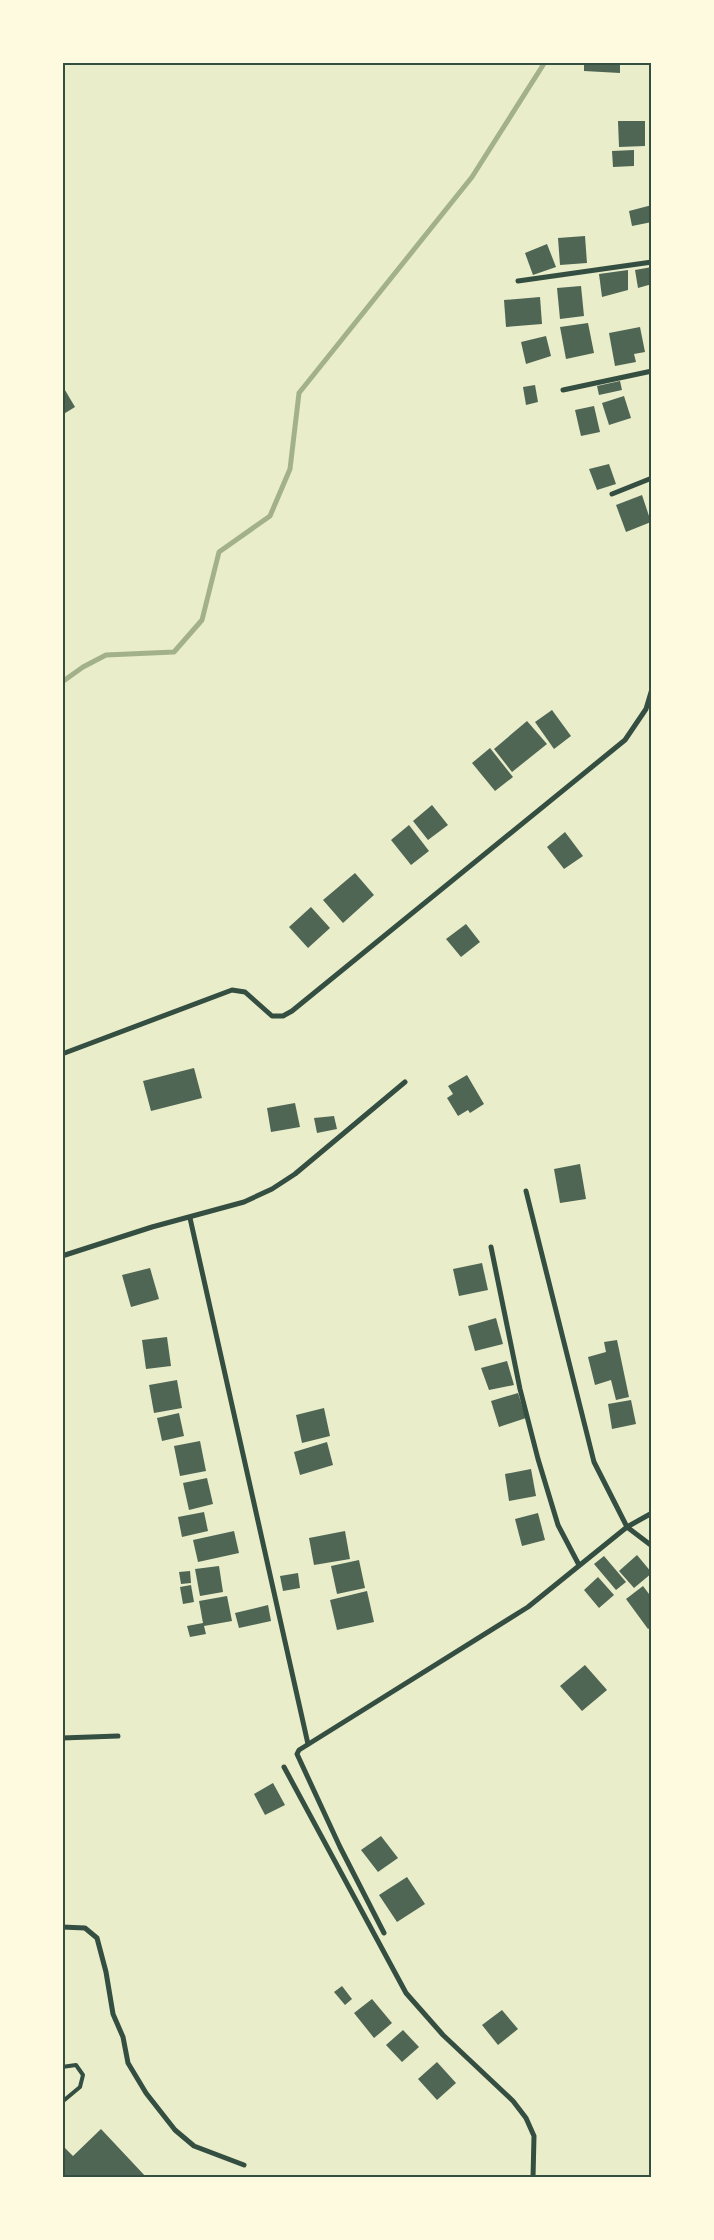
<svg xmlns="http://www.w3.org/2000/svg" width="714" height="2240" font-family="Commissioner,sans-serif">
<rect width="100%" height="100%" fill="#e9edc9"/>
<g fill="none" stroke-linecap="round" stroke-linejoin="round">
<polyline stroke="#a3b18a" stroke-width="5" points="62,682 83,667 106,655 174,652 202,620 219,552 270,516 290,469 299,393 472,177 545,62"/>
</g>
<g fill="#4f6655">
<polygon points="584,62 620,62 620,73 584,71"/>
<polygon points="630,62 646,62 646,64 630,65"/>
<polygon points="618,121 645,121 645,146 619,147"/>
<polygon points="634,150 634,166 613,167 612,151"/>
<polygon points="652,205 652,222 632,226 629,211"/>
<polygon points="585,236 587,263 560,265 558,238"/>
<polygon points="547,244 556,267 533,275 525,253"/>
<polygon points="652,267 652,284 638,288 635,270"/>
<polygon points="628,270 628,290 602,297 599,274"/>
<polygon points="581,286 584,316 560,319 557,288"/>
<polygon points="540,297 542,324 506,327 504,300"/>
<polygon points="588,323 594,353 566,359 560,327"/>
<polygon points="640,327 645,352 634,354 636,362 615,366 609,333"/>
<polygon points="546,336 551,356 526,364 521,342"/>
<polygon points="620,381 622,390 599,395 597,386"/>
<polygon points="62,385 75,407 62,415"/>
<polygon points="535,385 538,402 526,405 523,387"/>
<polygon points="624,396 631,418 609,425 602,403"/>
<polygon points="594,406 600,432 581,436 575,410"/>
<polygon points="609,464 616,484 597,490 589,469"/>
<polygon points="642,495 651,522 626,532 616,505"/>
<polygon points="552,710 571,736 554,749 535,722"/>
<polygon points="527,721 547,744 512,772 494,749"/>
<polygon points="490,748 513,777 495,791 472,763"/>
<polygon points="432,805 448,825 428,840 413,821"/>
<polygon points="409,825 429,851 411,865 391,840"/>
<polygon points="565,832 583,856 564,869 547,847"/>
<polygon points="355,873 374,895 343,923 323,900"/>
<polygon points="311,907 330,928 308,948 289,927"/>
<polygon points="466,924 480,942 461,957 446,939"/>
<polygon points="194,1068 202,1098 151,1111 143,1081"/>
<polygon points="467,1075 484,1104 470,1113 468,1110 458,1116 447,1098 453,1094 448,1086"/>
<polygon points="295,1103 300,1127 271,1132 267,1108"/>
<polygon points="334,1116 337,1129 317,1133 314,1118"/>
<polygon points="580,1164 586,1199 560,1203 554,1169"/>
<polygon points="482,1263 488,1290 459,1296 453,1269"/>
<polygon points="150,1268 159,1299 131,1307 122,1275"/>
<polygon points="496,1318 503,1344 475,1351 468,1326"/>
<polygon points="167,1337 171,1366 146,1369 142,1340"/>
<polygon points="617,1340 629,1397 616,1400 611,1380 595,1385 588,1357 606,1352 604,1342"/>
<polygon points="507,1361 514,1385 489,1390 481,1368"/>
<polygon points="177,1380 182,1408 154,1413 149,1385"/>
<polygon points="518,1393 526,1418 499,1427 491,1401"/>
<polygon points="631,1400 636,1424 612,1429 608,1404"/>
<polygon points="324,1408 330,1436 302,1443 296,1415"/>
<polygon points="179,1413 184,1436 162,1441 157,1418"/>
<polygon points="200,1441 206,1471 180,1476 174,1446"/>
<polygon points="327,1442 333,1465 300,1475 294,1452"/>
<polygon points="531,1469 536,1496 509,1501 505,1474"/>
<polygon points="207,1478 213,1504 189,1510 183,1483"/>
<polygon points="204,1512 208,1531 182,1537 178,1517"/>
<polygon points="538,1513 545,1540 522,1546 515,1519"/>
<polygon points="234,1531 239,1553 198,1562 193,1540"/>
<polygon points="345,1531 350,1559 314,1565 309,1538"/>
<polygon points="637,1555 652,1573 634,1588 619,1571"/>
<polygon points="604,1556 626,1582 616,1590 594,1564"/>
<polygon points="359,1560 365,1588 337,1594 331,1566"/>
<polygon points="219,1566 223,1592 200,1596 195,1569"/>
<polygon points="190,1571 191,1583 181,1584 179,1572"/>
<polygon points="298,1573 300,1588 283,1591 280,1576"/>
<polygon points="598,1577 614,1595 599,1608 584,1590"/>
<polygon points="191,1585 194,1602 183,1604 180,1587"/>
<polygon points="643,1586 652,1598 652,1627 648,1629 626,1599"/>
<polygon points="367,1591 374,1622 337,1630 330,1600"/>
<polygon points="227,1596 232,1621 204,1626 206,1634 190,1637 187,1626 203,1623 199,1601"/>
<polygon points="268,1605 271,1621 239,1628 235,1613"/>
<polygon points="585,1665 607,1690 582,1711 560,1686"/>
<polygon points="273,1783 285,1805 265,1815 254,1794"/>
<polygon points="381,1836 398,1858 378,1872 361,1850"/>
<polygon points="407,1877 425,1904 397,1922 379,1895"/>
<polygon points="342,1986 352,1999 345,2005 334,1992"/>
<polygon points="372,1999 392,2023 374,2038 354,2013"/>
<polygon points="502,2010 518,2029 498,2045 482,2025"/>
<polygon points="403,2030 419,2047 402,2062 386,2045"/>
<polygon points="437,2062 456,2083 437,2100 418,2079"/>
<polygon points="101,2129 147,2178 62,2178 62,2145 73,2156"/>
</g>
<g fill="none" stroke-linecap="round" stroke-linejoin="round">
<polyline stroke="#344e41" stroke-width="4" points="62,2067 76,2065 83,2075 80,2087 62,2102"/>
<g stroke="#344e41" stroke-width="5">
<polyline points="518,281 652,262"/>
<polyline points="563,390 652,371"/>
<polyline points="612,494 652,478"/>
<polyline points="62,1054 232,990 245,992 272,1016 283,1016 292,1011 625,740 646,709 652,689"/>
<polyline points="526,1191 594,1462 627,1527 652,1546"/>
<polyline points="190,1218 308,1744"/>
<polyline points="491,1247 520,1389 538,1459 558,1525 579,1565"/>
<polyline points="62,1256 152,1227 244,1202 272,1189 295,1174 405,1082"/>
<polyline points="62,1738 118,1736"/>
<polyline points="284,1767 406,1993 443,2035 513,2101 526,2118 534,2136 533,2178"/>
<polyline points="62,1927 85,1928 97,1938 106,1972 113,2014 123,2037 128,2063 146,2093 175,2130 194,2146 244,2165"/>
<polyline points="384,1933 340,1847 297,1754 299,1750 528,1607 627,1527 652,1513"/>
</g>
</g>
<rect width="714" height="2240" fill="none" stroke="#fefae0" stroke-width="128"/>
<rect x="64" y="64" width="586" height="2112" fill="none" stroke="#344e41" stroke-width="2"/>
</svg>
